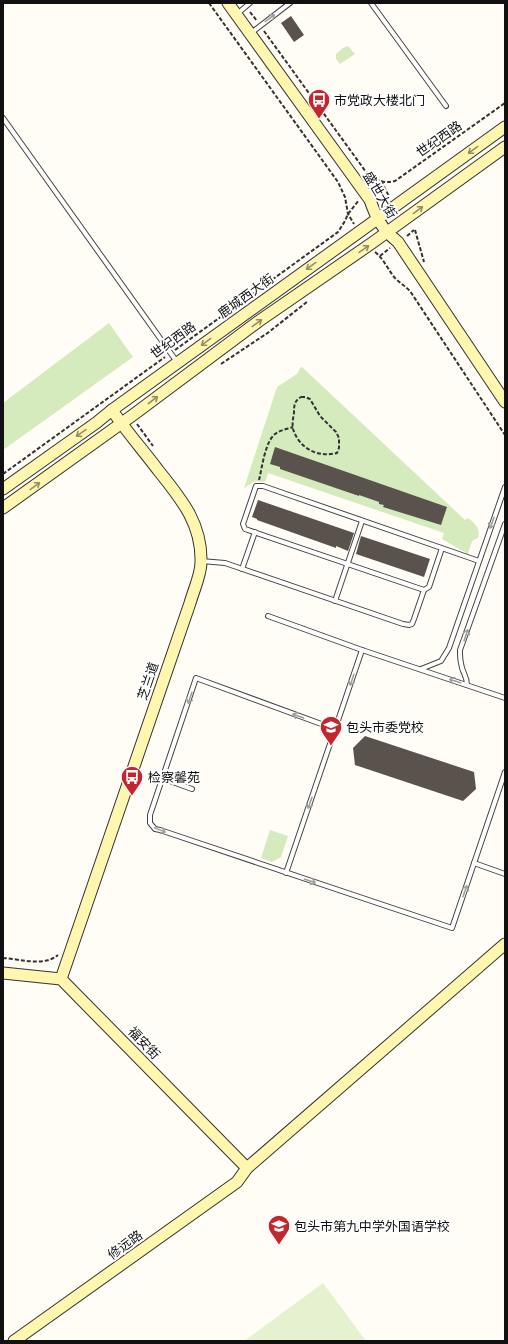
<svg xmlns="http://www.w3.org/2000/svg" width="508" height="1344" font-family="'Crimson Pro','Noto Sans SC',serif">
<rect width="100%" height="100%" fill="#fffdf5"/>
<g fill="#d5ebbd">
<polygon points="347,46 350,48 355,54 340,64 336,59 336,54 343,48"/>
<polygon points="109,323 133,357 3,450 3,403"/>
<path d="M 302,367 L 465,520 L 468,518 C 475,523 481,529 478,538 L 472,541 L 468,554 L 442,539 L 444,533 L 268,473 L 265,482 L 255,481 L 244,488 L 277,387 L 297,374 L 300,368 Z"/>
<polygon points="270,830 288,836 281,857 272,862 261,858"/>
</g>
<polygon fill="#e6f2cf" points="323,1283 366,1341 244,1341"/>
<g fill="#5a524d">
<polygon points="291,16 304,35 294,42 281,23"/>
<polygon points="275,447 447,507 441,525 383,507 384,505 379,504 379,502 359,495 359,496 280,469 280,467 270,464"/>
<polygon points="258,500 354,533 348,551 336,546 336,548 257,520 257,519 252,517"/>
<polygon points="361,536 430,559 424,577 356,554"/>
<polygon points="365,736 474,772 476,789 463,801 355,765 353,748"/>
</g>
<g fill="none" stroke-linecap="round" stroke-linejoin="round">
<g stroke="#444" stroke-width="6">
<g id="lane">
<polyline points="371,3 446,106"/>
<polyline points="237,14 250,3"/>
<polyline points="251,33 290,3"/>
<polyline points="3,118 177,362"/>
<polyline points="442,548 429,587 424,590 245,529 243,524 255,489 256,486 263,486 479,561"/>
<polyline points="201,561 225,563 403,624 409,625 412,624 414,619 424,590"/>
<polyline points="242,569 255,532"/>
<polyline points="335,601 362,521"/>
<polyline points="268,616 362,650"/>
<polyline points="421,669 441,661 449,648 505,487"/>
<path d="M 467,685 C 467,675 462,673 461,663 C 460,659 460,654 460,650 L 505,524"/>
<polyline points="335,729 196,678 150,815 150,823 155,829 160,830 452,928 505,772"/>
<polyline points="165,772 167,780 192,789"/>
<polyline points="474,863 505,874"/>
<polyline points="286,873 362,650 505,698"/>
</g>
</g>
<g stroke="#333" stroke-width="13">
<g id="secondary">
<path d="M 228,3 L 370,200 C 377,220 382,229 398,242 L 505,402"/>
<polyline points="3,489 96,423 112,410 505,127"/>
<polyline points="3,508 133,415 259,321 372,243 505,147"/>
<polyline points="3,973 61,979 247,1168"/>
<path d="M 61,979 L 190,603 C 194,589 201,575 201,562 C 202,523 181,499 158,470 C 143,450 126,431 112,410"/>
<polyline points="14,1341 237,1182 247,1168 505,944"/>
</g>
</g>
<g stroke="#333" stroke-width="2" stroke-dasharray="4 2" stroke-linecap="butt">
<polyline points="209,3 338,182 345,197 348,214 354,224"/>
<polyline points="250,12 257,21"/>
<path d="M 264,31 L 366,172 C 374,180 383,184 395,181 L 505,103"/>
<polyline points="381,181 390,198"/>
<polyline points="372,188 381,181"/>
<polyline points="415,230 424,262"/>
<polyline points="407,236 414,230"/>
<path d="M 375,252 C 384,259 388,270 395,278 C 400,283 405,286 410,291 L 505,435"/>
<polyline points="380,256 390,248"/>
<polyline points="175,350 338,232 345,221 348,214 359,200"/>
<polyline points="221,364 269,332 308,301"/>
<path d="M 301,397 L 305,397 L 310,399 L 320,416 L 336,432 L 339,438 L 339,448 L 337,453 C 317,458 299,448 293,429 C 292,424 293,418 294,413 C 294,406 294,401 301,397 Z"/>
<polyline points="137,424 153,446"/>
<polyline points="3,474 165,357"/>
<path d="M 259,480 C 262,468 265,442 275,434 C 280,430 287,429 293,427"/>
<path d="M 3,958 C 20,959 44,967 58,955"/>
</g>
<use href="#lane" stroke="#fff" stroke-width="4"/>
<use href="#secondary" stroke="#fff6b0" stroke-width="11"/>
</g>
<defs><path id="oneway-shaft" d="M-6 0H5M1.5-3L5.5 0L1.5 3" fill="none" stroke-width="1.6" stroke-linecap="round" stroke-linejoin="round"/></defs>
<g stroke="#a0a0a0">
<use href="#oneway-shaft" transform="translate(270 18) rotate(-37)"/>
<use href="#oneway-shaft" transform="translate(492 523) rotate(110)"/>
<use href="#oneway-shaft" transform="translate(466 635) rotate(-71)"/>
<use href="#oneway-shaft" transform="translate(352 680) rotate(109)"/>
<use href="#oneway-shaft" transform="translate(455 681) rotate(-162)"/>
<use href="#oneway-shaft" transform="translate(190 698) rotate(109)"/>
<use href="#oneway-shaft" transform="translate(298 716) rotate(-160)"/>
<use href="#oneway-shaft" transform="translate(310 803) rotate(109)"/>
<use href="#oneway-shaft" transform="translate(160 830) rotate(22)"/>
<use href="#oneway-shaft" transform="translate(310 881) rotate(19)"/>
<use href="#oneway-shaft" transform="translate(465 891) rotate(-71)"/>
</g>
<g stroke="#948f68">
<use href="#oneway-shaft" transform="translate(473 150) rotate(144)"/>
<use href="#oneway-shaft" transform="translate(418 210) rotate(-36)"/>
<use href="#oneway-shaft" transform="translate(364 249) rotate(-35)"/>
<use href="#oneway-shaft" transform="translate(311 266) rotate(144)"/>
<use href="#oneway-shaft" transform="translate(257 323) rotate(-36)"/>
<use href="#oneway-shaft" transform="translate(206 342) rotate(144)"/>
<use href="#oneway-shaft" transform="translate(153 400) rotate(-37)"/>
<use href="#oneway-shaft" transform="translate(81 433) rotate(145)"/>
<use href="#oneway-shaft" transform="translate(35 486) rotate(-36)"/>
</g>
<defs>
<g id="bus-pin" transform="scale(1.15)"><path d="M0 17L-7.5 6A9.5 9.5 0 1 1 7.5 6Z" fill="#c4262e" stroke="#fff"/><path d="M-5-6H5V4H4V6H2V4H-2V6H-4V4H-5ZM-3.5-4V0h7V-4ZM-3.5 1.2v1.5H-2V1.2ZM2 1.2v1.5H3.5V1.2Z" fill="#fff"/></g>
<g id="school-pin" transform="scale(1.15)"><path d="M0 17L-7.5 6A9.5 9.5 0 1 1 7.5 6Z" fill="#c4262e" stroke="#fff"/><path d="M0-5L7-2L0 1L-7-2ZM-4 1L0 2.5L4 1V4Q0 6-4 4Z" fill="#fff"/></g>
</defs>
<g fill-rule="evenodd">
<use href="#bus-pin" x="319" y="100"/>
<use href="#school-pin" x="331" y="727"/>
<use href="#bus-pin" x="132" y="777"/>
<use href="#school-pin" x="279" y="1226"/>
</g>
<g text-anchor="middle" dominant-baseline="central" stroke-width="4" stroke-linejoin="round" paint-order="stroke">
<g font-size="13" fill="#111" stroke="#fff" text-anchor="start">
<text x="334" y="100">市党政大楼北门</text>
<text x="346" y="727">包头市委党校</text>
<text x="148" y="777">检察馨苑</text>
<text x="294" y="1226">包头市第九中学外国语学校</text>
</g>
<g font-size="13" fill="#111" stroke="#fff">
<text transform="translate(439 139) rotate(-35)">世纪西路</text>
<text transform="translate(380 195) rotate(59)">盛世大街</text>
<text transform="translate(246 296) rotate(-36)">鹿城西大街</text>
<text transform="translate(173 340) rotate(-36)">世纪西路</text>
<text transform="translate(148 681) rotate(-71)">芝兰道</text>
<text transform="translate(144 1043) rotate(46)">福安街</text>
<text transform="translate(125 1245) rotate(-36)">修远路</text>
</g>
</g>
<rect width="508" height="1344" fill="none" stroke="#111111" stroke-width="8"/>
</svg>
